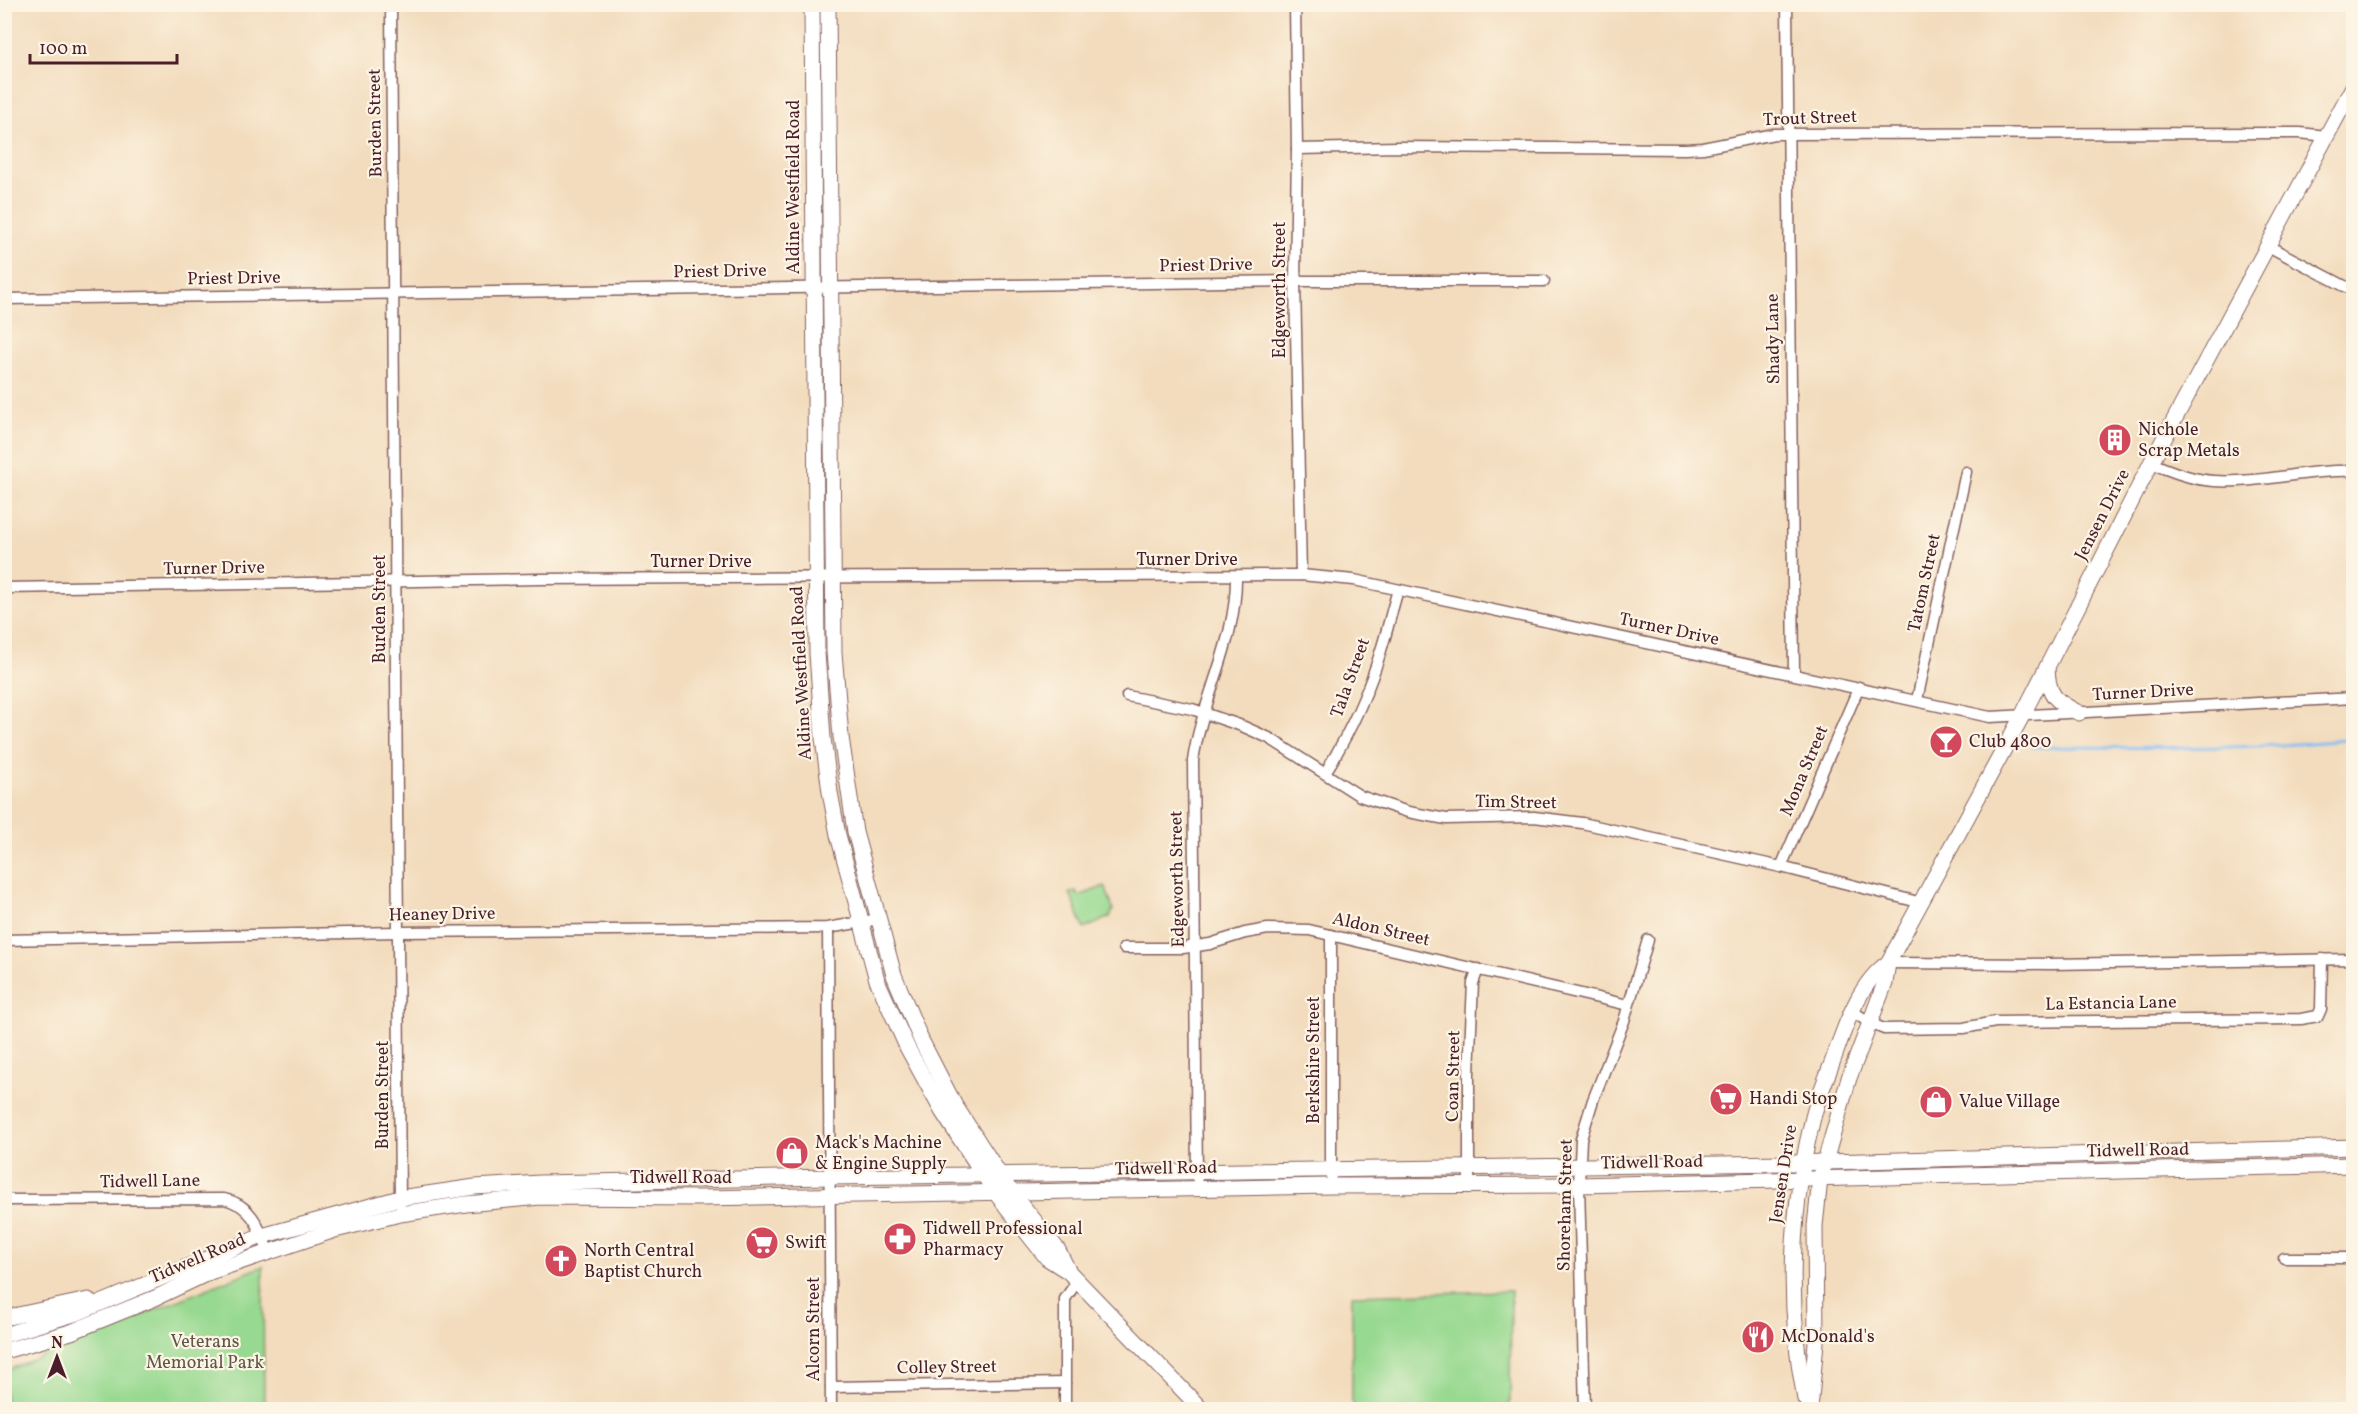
<svg xmlns="http://www.w3.org/2000/svg" width="2358" height="1414" font-family="Vollkorn,serif">
<rect width="100%" height="100%" fill="#fcf5e5"/>
<filter id="ink" filterUnits="userSpaceOnUse"><feTurbulence type="fractalNoise" baseFrequency=".0167" numOctaves="2"/><feDisplacementMap in="SourceGraphic" scale="12" xChannelSelector="R" yChannelSelector="G"/><feConvolveMatrix kernelMatrix="1 2 1 2 8 2 1 2 1" color-interpolation-filters="sRGB"/></filter>
<filter id="wash" filterUnits="userSpaceOnUse"><feTurbulence type="fractalNoise" baseFrequency=".008" numOctaves="4" result="noise"/><feDisplacementMap in="SourceGraphic" scale="24" xChannelSelector="R" yChannelSelector="G"/><feGaussianBlur stdDeviation="1.35" result="paint"/><feColorMatrix in="noise" values="0 0 0 0 0 0 0 0 0 0 0 0 0 0 0 0 0 1.4 0 .05"/><feComposite in="paint" operator="in"/></filter>
<g filter="url(#wash)">
<rect width="100%" height="100%" fill="#f3dcbd"/>
<g fill="#97d990" stroke="#707c5e" stroke-width="1.5">
<polygon points="1105,886 1113,909 1110,917 1084,929 1070,893 1076,891 1079,896"/>
<polygon points="263,1266 264,1409 5,1409 5,1371"/>
<polygon points="1511,1291 1510,1403 1505,1409 1358,1410 1352,1402 1352,1295"/>
</g>
<g fill="none" stroke-linecap="round" stroke-linejoin="round">
<path stroke="#7fbdf3" stroke-width="3" d="M 2032,747 C 2139,747 2247,751 2354,739"/>
</g>
</g>
<g filter="url(#ink)">
<g fill="none" stroke-linecap="round" stroke-linejoin="round">
<g stroke="#85615e" stroke-width="13">
<g id="street">
<polyline points="391,4 400,1204"/>
<polyline points="1295,4 1297,149 1295,281 1301,575"/>
<polyline points="1787,4 1794,673"/>
<polyline points="1297,149 1399,147 1686,149 1703,148 1774,134 2300,133 2326,136"/>
<polyline points="2268,246 2354,291"/>
<polyline points="4,299 1295,281 1544,281"/>
<path d="M 2151,463 C 2171,471 2192,480 2214,481 C 2260,484 2307,469 2354,471"/>
<polyline points="4,588 539,579 1301,575 1354,580 1990,717 2354,698"/>
<polyline points="1127,696 1192,709 1242,726 1269,738 1360,796 1408,812 1446,819 1534,817 1582,823 1781,867 1922,903"/>
<polyline points="1917,700 1966,472"/>
<path d="M 1325,773 C 1349,734 1369,692 1382,647 C 1388,628 1392,609 1398,590"/>
<polyline points="1781,867 1859,687"/>
<polyline points="828,928 831,1410"/>
<polyline points="1331,935 1331,1176"/>
<polyline points="4,940 399,932 828,928 879,919"/>
<polyline points="1124,948 1183,948 1210,944 1245,933 1268,929 1309,930 1628,1005"/>
<polyline points="1888,963 2051,964 2354,959"/>
<polyline points="1852,1011 1870,1023 1884,1029 1964,1028 1995,1022 2301,1019 2318,1016 2321,1009 2322,959"/>
<path d="M 1197,1178 L 1193,761 C 1202,698 1237,641 1236,576"/>
<polyline points="1469,1184 1469,1073 1473,983 1478,969"/>
<path d="M 4,1200 L 224,1199 C 252,1205 259,1227 268,1251"/>
<polyline points="2284,1258 2354,1258"/>
<polyline points="831,1387 1065,1383"/>
<polyline points="1065,1410 1065,1299 1078,1280"/>
<polyline points="1585,1410 1579,1185 1581,1139 1593,1100 1624,1021 1648,940"/>
</g>
</g>
<g stroke="#85615e" stroke-width="17">
<g id="secondary">
<polyline points="812,4 817,653 823,738 830,792 838,835 877,980 907,1047 942,1111 995,1192 1047,1258 1069,1272 1202,1410"/>
<polyline points="828,4 834,652 841,737 855,832 894,975 921,1040 954,1104 1009,1189 1058,1250 1069,1272"/>
<path d="M 2047,668 C 2048,696 2055,701 2079,713"/>
<polyline points="4,1318 88,1300"/>
<polyline points="4,1335 77,1313 262,1236 400,1198 475,1187 540,1183 830,1177 1792,1163 2354,1147"/>
<polyline points="4,1351 71,1332 155,1298 210,1272 335,1230 400,1214 466,1204 540,1197 701,1198 1331,1186 1579,1185 2353,1165 2352,1147"/>
<path d="M 1805,1399 C 1787,1307 1790,1213 1812,1122 C 1817,1098 1828,1075 1836,1052 C 1846,1023 1861,981 1888,963"/>
<polyline points="1810,1410 1816,1342 1815,1226 1820,1179 1849,1078 1885,983 1888,963 2022,716 2151,463 2354,85"/>
</g>
</g>
<use href="#street" stroke="#fff" stroke-width="10"/>
<use href="#secondary" stroke="#fff" stroke-width="15"/>
</g>
</g>
<defs>
<g id="building-disc" transform="scale(1.725)"><circle r="9.5" fill="#d1495b" stroke="#fcf5e5"/><path d="M-4-6H4V6H1V3H-1V6H-4ZM-2.5-4.3h1.7v1.8h-1.7ZM.8-4.3h1.7v1.8H.8ZM-2.5-1h1.7V.8h-1.7ZM.8-1h1.7V.8H.8Z" fill="#fff"/></g>
<g id="bar-disc" transform="scale(1.725)"><circle r="9.5" fill="#d1495b" stroke="#fcf5e5"/><path d="M-6-5H6L.8 .8V4.5H3.5V6h-7V4.5H-.8V.8Z" fill="#fff"/></g>
<g id="supermarket-disc" transform="scale(1.725)"><circle r="9.5" fill="#d1495b" stroke="#fcf5e5"/><path d="M-6-5.5h2.5l.6 2H6L4.5 2H-2.5L-4.4-4H-6ZM-1.5 3.2a1.3 1.3 0 1 0 .1 0ZM3 3.2a1.3 1.3 0 1 0 .1 0Z" fill="#fff"/></g>
<g id="shop-disc" transform="scale(1.725)"><circle r="9.5" fill="#d1495b" stroke="#fcf5e5"/><path d="M-5-2.5h2.3a2.7 3.5 0 0 1 5.4 0H5L5.5 6h-11ZM-1.5-2.5h3a1.5 2.3 0 0 0-3 0Z" fill="#fff"/></g>
<g id="pharmacy-disc" transform="scale(1.725)"><circle r="9.5" fill="#d1495b" stroke="#fcf5e5"/><path d="M-2-6h4v4h4v4h-4v4h-4v-4h-4v-4h4Z" fill="#fff"/></g>
<g id="church-disc" transform="scale(1.725)"><circle r="9.5" fill="#d1495b" stroke="#fcf5e5"/><path d="M-1.2-6h2.4v3.5h3.3v2.4h-3.3V6h-2.4V-.1h-3.3v-2.4h3.3Z" fill="#fff"/></g>
<g id="restaurant-disc" transform="scale(1.725)"><circle r="9.5" fill="#d1495b" stroke="#fcf5e5"/><path d="M-5-6h1v4h1v-4h1v4h1v-4h1v5L-1.5 .5V6h-2V.5L-5-1ZM5-6V6H3V1.5H1.5Q1.5-4 5-6Z" fill="#fff"/></g>
</defs>
<g fill-rule="evenodd">
<use href="#building-disc" x="2115" y="440"/>
<use href="#bar-disc" x="1946" y="742"/>
<use href="#supermarket-disc" x="1726" y="1099"/>
<use href="#shop-disc" x="1936" y="1102"/>
<use href="#shop-disc" x="792" y="1153"/>
<use href="#pharmacy-disc" x="900" y="1239"/>
<use href="#supermarket-disc" x="762" y="1243"/>
<use href="#church-disc" x="561" y="1261"/>
<use href="#restaurant-disc" x="1758" y="1337"/>
</g>
<g text-anchor="middle" dominant-baseline="central" stroke-width="4.5" stroke-linejoin="round" paint-order="stroke">
<g font-size="18" fill="#4a1f2b" stroke="#fcf5e5">
<text transform="translate(1810 119) rotate(-2)">Trout Street</text>
<text transform="translate(376 123) rotate(-91)">Burden Street</text>
<text transform="translate(794 187) rotate(-90)">Aldine Westfield Road</text>
<text transform="translate(1206 266) rotate(-1)">Priest Drive</text>
<text transform="translate(720 272) rotate(-1)">Priest Drive</text>
<text transform="translate(234 279) rotate(-1)">Priest Drive</text>
<text transform="translate(1280 290) rotate(-90)">Edgeworth Street</text>
<text transform="translate(1774 339) rotate(-91)">Shady Lane</text>
<text transform="translate(2103 515) rotate(-63)">Jensen Drive</text>
<text x="1187" y="560">Turner Drive</text>
<text x="701" y="562">Turner Drive</text>
<text transform="translate(214 569) rotate(-1)">Turner Drive</text>
<text transform="translate(1925 583) rotate(-78)">Tatom Street</text>
<text transform="translate(380 609) rotate(-90)">Burden Street</text>
<text transform="translate(1669 630) rotate(12)">Turner Drive</text>
<text transform="translate(802 673) rotate(-93)">Aldine Westfield Road</text>
<text transform="translate(1351 678) rotate(-70)">Tala Street</text>
<text transform="translate(2143 693) rotate(-3)">Turner Drive</text>
<text transform="translate(1805 771) rotate(-67)">Mona Street</text>
<text transform="translate(1516 803) rotate(1)">Tim Street</text>
<text transform="translate(1178 879) rotate(-91)">Edgeworth Street</text>
<text transform="translate(442 915) rotate(-1)">Heaney Drive</text>
<text transform="translate(1381 930) rotate(13)">Aldon Street</text>
<text transform="translate(2111 1004) rotate(-1)">La Estancia Lane</text>
<text transform="translate(1314 1060) rotate(-90)">Berkshire Street</text>
<text transform="translate(1454 1076) rotate(-89)">Coan Street</text>
<text transform="translate(383 1095) rotate(-90)">Burden Street</text>
<text transform="translate(2138 1151) rotate(-1)">Tidwell Road</text>
<text transform="translate(1652 1163) rotate(-1)">Tidwell Road</text>
<text transform="translate(1166 1169) rotate(-1)">Tidwell Road</text>
<text transform="translate(1784 1174) rotate(-81)">Jensen Drive</text>
<text x="681" y="1178">Tidwell Road</text>
<text transform="translate(150 1182) rotate(-1)">Tidwell Lane</text>
<text transform="translate(1566 1205) rotate(-89)">Shoreham Street</text>
<text transform="translate(198 1259) rotate(-23)">Tidwell Road</text>
<text transform="translate(814 1329) rotate(-90)">Alcorn Street</text>
<text transform="translate(947 1368) rotate(-1)">Colley Street</text>
</g>
<g font-size="18" fill="#4a1f2b" stroke="#fcf5e5" text-anchor="start">
<text x="2138" y="430">Nichole<tspan x="2138" dy="21">Scrap Metals</tspan></text>
<text x="1969" y="742">Club 4800</text>
<text x="1749" y="1099">Handi Stop</text>
<text x="1959" y="1102">Value Village</text>
<text x="815" y="1143">Mack's Machine<tspan x="815" dy="21">&amp; Engine Supply</tspan></text>
<text x="923" y="1229">Tidwell Professional<tspan x="923" dy="21">Pharmacy</tspan></text>
<text x="785" y="1243">Swift</text>
<text x="584" y="1251">North Central<tspan x="584" dy="21">Baptist Church</tspan></text>
<text x="1781" y="1337">McDonald's</text>
</g>
<g font-size="18" fill="#615749" stroke="#fcf5e5">
<text x="205" y="1342">Veterans<tspan x="205" dy="21">Memorial Park</tspan></text>
</g>
</g>
<rect width="2358" height="1414" fill="none" stroke="#fcf5e5" stroke-width="24"/>
<g transform="translate(57 1357)" stroke="#fcf5e5" stroke-width="4.5" paint-order="stroke">
<path d="M0-4.5L10 22L0 15L-10 22Z" fill="#4a1f2b"/>
<text y="-9" font-size="16" font-weight="bold" text-anchor="middle" fill="#4a1f2b">N</text>
</g>
<path d="M30 54v9h147v-9" fill="none" stroke="#4a1f2b" stroke-width="3"/>
<text x="39" y="54" font-size="18" fill="#4a1f2b" stroke="#fcf5e5" stroke-width="4.5" paint-order="stroke">100 m</text>
</svg>
